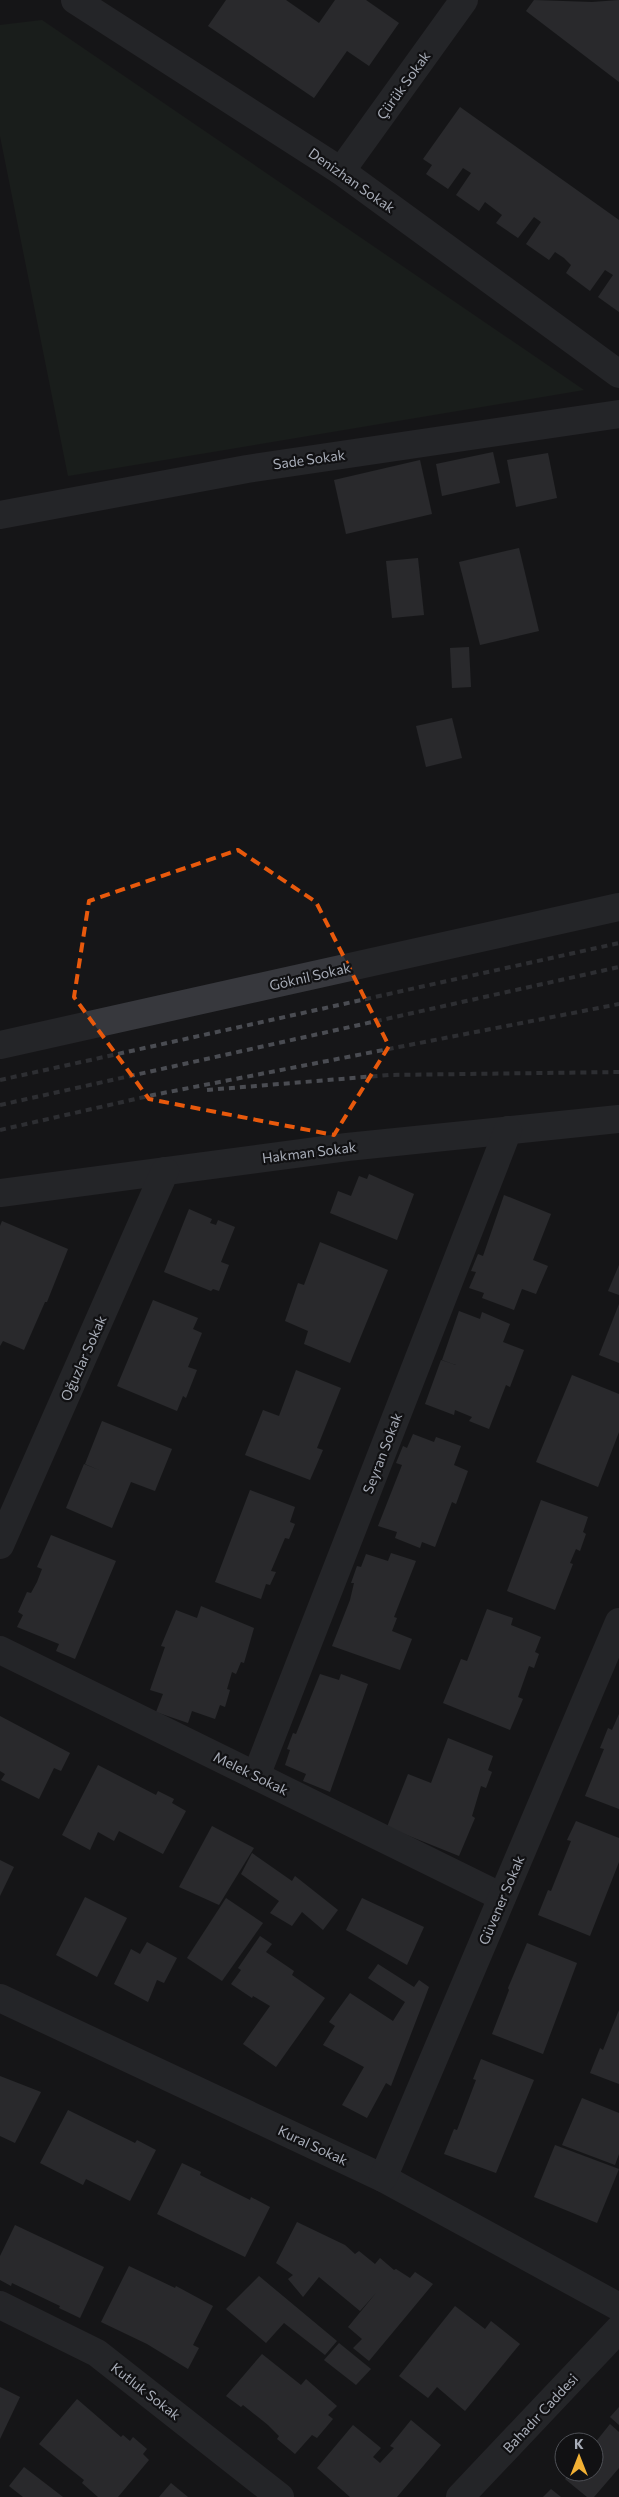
<svg xmlns="http://www.w3.org/2000/svg" width="619" height="2497" font-family="Commissioner,sans-serif">
<rect width="100%" height="100%" fill="#161618"/>
<polygon fill="#1e261f" points="42,20 584,390 68,476 0,136 0,25"/>
<g fill="#404145">
<polygon points="226,0 286,0 319,23 335,0 366,0 399,23 369,66 347,51 314,98 208,26"/>
<polygon points="534,0 592,2 619,0 619,82 526,11"/>
<polygon points="460,107 619,220 619,312 598,297 613,275 605,270 590,291 566,273 571,265 564,258 555,252 549,260 526,244 541,222 534,217 518,238 496,223 502,215 485,202 479,211 456,195 471,173 463,168 448,189 426,174 432,165 423,159"/>
<polygon points="493,452 500,483 442,496 436,464"/>
<polygon points="548,453 557,498 516,507 507,460"/>
<polygon points="420,460 432,514 346,534 334,480"/>
<polygon points="519,548 539,631 480,645 459,562"/>
<polygon points="418,558 424,615 392,618 386,561"/>
<polygon points="469,647 471,687 452,688 450,648"/>
<polygon points="452,718 462,758 426,767 416,726"/>
<polygon points="369,1174 414,1194 397,1240 330,1213 338,1191 351,1196 359,1176 367,1179"/>
<polygon points="504,1195 551,1214 533,1260 548,1266 536,1294 522,1289 514,1310 482,1298 484,1293 469,1288 476,1272 471,1271 478,1254 483,1256"/>
<polygon points="189,1209 212,1219 210,1223 216,1225 218,1220 235,1227 221,1262 229,1265 219,1291 213,1289 211,1291 164,1272"/>
<polygon points="2,1221 68,1249 47,1302 45,1302 24,1350 3,1341 0,1346 0,1226"/>
<polygon points="320,1242 388,1270 350,1363 304,1344 308,1331 285,1321 298,1283 304,1285"/>
<polygon points="619,1265 619,1295 608,1291"/>
<polygon points="153,1300 198,1318 193,1329 202,1333 188,1367 197,1370 186,1398 183,1396 177,1411 117,1386"/>
<polygon points="619,1304 619,1363 599,1355"/>
<polygon points="459,1311 480,1319 482,1312 510,1324 503,1342 524,1350 510,1387 506,1385 489,1429 469,1421 472,1417 455,1410 454,1415 425,1404 441,1360 456,1365 442,1360"/>
<polygon points="296,1370 341,1388 317,1448 323,1450 310,1480 245,1455 263,1410 279,1416"/>
<polygon points="572,1375 619,1394 619,1432 598,1487 536,1462"/>
<polygon points="102,1421 172,1449 155,1491 131,1482 112,1528 66,1508 84,1464 99,1470 85,1464"/>
<polygon points="413,1434 434,1442 436,1437 461,1446 454,1465 468,1471 456,1504 452,1502 435,1547 422,1542 420,1548 395,1538 397,1532 378,1526 402,1465 396,1463 403,1446 407,1448"/>
<polygon points="250,1490 295,1507 290,1522 295,1524 289,1539 285,1538 271,1571 276,1572 270,1585 266,1584 261,1599 215,1582"/>
<polygon points="541,1500 588,1517 583,1532 586,1534 580,1551 576,1549 570,1563 573,1564 555,1610 507,1591"/>
<polygon points="51,1535 116,1561 75,1659 56,1651 59,1644 17,1627 23,1615 18,1612 27,1592 31,1593 37,1582 42,1569 37,1567"/>
<polygon points="391,1553 416,1561 394,1617 397,1618 392,1631 412,1639 400,1670 332,1646 350,1600 354,1583 351,1583 357,1566 361,1567 366,1554 388,1561"/>
<polygon points="201,1606 254,1628 244,1663 241,1662 236,1674 232,1672 227,1689 230,1690 225,1707 220,1705 215,1719 192,1711 188,1723 156,1712 163,1694 150,1690 165,1647 161,1646 176,1610 197,1618"/>
<polygon points="487,1609 513,1618 511,1625 541,1637 535,1652 539,1654 534,1668 529,1666 518,1697 523,1699 510,1730 443,1703 461,1659 467,1661"/>
<polygon points="320,1674 339,1680 341,1674 368,1684 330,1792 303,1781 306,1774 285,1765 290,1750 287,1749 293,1733 296,1734"/>
<polygon points="619,1714 619,1809 585,1796 604,1749 600,1748 608,1728 612,1730"/>
<polygon points="0,1716 70,1753 61,1771 54,1768 39,1799 1,1780 5,1774 0,1771"/>
<polygon points="448,1738 493,1756 488,1770 492,1772 486,1788 481,1786 472,1816 475,1818 459,1856 387,1827 408,1774 431,1783"/>
<polygon points="98,1765 156,1795 158,1791 174,1799 172,1803 186,1811 163,1854 119,1831 114,1841 98,1832 90,1850 62,1835"/>
<polygon points="576,1821 619,1838 619,1862 590,1936 538,1915 548,1890 551,1891 571,1841 567,1840"/>
<polygon points="212,1826 254,1848 219,1905 179,1887"/>
<polygon points="252,1853 292,1881 295,1876 338,1910 323,1930 302,1912 292,1926 270,1913 279,1901 241,1874"/>
<polygon points="0,1860 14,1867 0,1896"/>
<polygon points="85,1897 127,1918 97,1977 56,1955"/>
<polygon points="226,1898 263,1923 222,1981 187,1958"/>
<polygon points="362,1898 424,1927 407,1965 346,1930"/>
<polygon points="260,1936 272,1944 266,1952 294,1971 292,1975 325,1998 276,2067 243,2044 270,2006 253,1996 252,1998 231,1984 241,1970 238,1968"/>
<polygon points="147,1942 177,1958 164,1983 157,1980 148,2002 114,1984 131,1949 140,1954"/>
<polygon points="527,1943 577,1963 543,2054 492,2034 509,1990 508,1988"/>
<polygon points="378,1964 414,1987 419,1980 429,1987 391,2086 386,2083 367,2118 342,2105 364,2067 323,2045 335,2026 329,2022 350,1993 393,2021 405,2002 368,1978"/>
<polygon points="619,2010 619,2084 590,2073 600,2048 603,2050"/>
<polygon points="481,2059 534,2080 496,2173 444,2154 454,2129 457,2130 476,2080 473,2079"/>
<polygon points="0,2076 41,2092 15,2143 0,2136"/>
<polygon points="582,2098 619,2113 619,2154 615,2165 562,2145"/>
<polygon points="68,2110 135,2143 137,2140 156,2150 130,2201 86,2179 83,2185 40,2163"/>
<polygon points="555,2145 619,2169 597,2223 534,2197"/>
<polygon points="182,2163 201,2172 200,2175 250,2200 251,2197 270,2207 245,2257 157,2214"/>
<polygon points="297,2222 345,2245 355,2254 359,2251 375,2264 380,2258 394,2270 396,2269 410,2278 415,2272 433,2284 369,2361 353,2348 362,2339 348,2327 376,2293 360,2311 319,2277 303,2297 288,2279 293,2275 276,2263"/>
<polygon points="15,2225 104,2267 80,2318 59,2308 60,2306 12,2283 11,2286 0,2280 0,2256"/>
<polygon points="129,2266 175,2288 176,2286 213,2306 193,2345 199,2348 188,2369 147,2344 101,2322"/>
<polygon points="259,2276 337,2341 325,2355 284,2323 266,2343 226,2309"/>
<polygon points="455,2306 485,2329 491,2321 520,2344 465,2411 437,2387 428,2398 399,2376"/>
<polygon points="339,2343 371,2369 356,2385 324,2360"/>
<polygon points="262,2354 301,2385 306,2379 337,2406 328,2415 333,2419 317,2438 312,2435 295,2454 277,2439 279,2436 268,2425 243,2405 241,2407 226,2396"/>
<polygon points="0,2387 20,2397 0,2439"/>
<polygon points="77,2399 121,2437 123,2435 130,2441 133,2437 147,2449 143,2454 149,2460 118,2497 98,2497 82,2483 84,2480 39,2444"/>
<polygon points="619,2407 619,2425 610,2417"/>
<polygon points="411,2420 441,2445 397,2497 350,2497 317,2468 353,2425 381,2448 373,2457 380,2463 394,2448 390,2446"/>
<polygon points="610,2424 619,2432 619,2468 594,2497 587,2497 565,2479 571,2472 594,2472 594,2444"/>
<polygon points="24,2467 63,2497 23,2497 9,2486"/>
<polygon points="171,2483 188,2497 159,2497"/>
<polygon points="551,2489 561,2497 543,2497"/>
</g>
<g fill="none" stroke-linecap="round" stroke-linejoin="round">
<g stroke="#37383d" stroke-width="28">
<polyline points="75,0 341,171 619,374"/>
<polyline points="341,171 464,0"/>
<polyline points="0,515 247,469 619,414"/>
<polyline points="0,1045 619,907"/>
<polyline points="0,1193 347,1147 619,1119"/>
<polyline points="0,1545 165,1171"/>
<polyline points="0,1650 502,1897"/>
<polyline points="256,1776 508,1130"/>
<polyline points="0,1998 383,2178 619,2307"/>
<polyline points="383,2178 619,1622"/>
<polyline points="0,2305 97,2353 280,2497"/>
<polyline points="460,2497 619,2329"/>
</g>
<g stroke="#4a4c52" stroke-width="4" stroke-dasharray="6 5" stroke-linecap="butt">
<polyline points="0,1080 619,943"/>
<polyline points="207,1090 389,1075 619,1072"/>
<polyline points="0,1105 619,967"/>
<polyline points="0,1130 153,1095 619,1004"/>
</g>
</g>
<path d="M0 0H619V2497H0ZM 238,850 L 316,902 L 389,1046 L 334,1135 L 149,1099 L 74,997 L 89,901 Z" fill="#161618" fill-opacity=".55" fill-rule="evenodd"/>
<path fill="none" stroke="#e8590c" stroke-width="4" stroke-dasharray="10 6" stroke-linejoin="round" d="M 238,850 L 316,902 L 389,1046 L 334,1135 L 149,1099 L 74,997 L 89,901 Z"/>
<g text-anchor="middle" dominant-baseline="central" stroke-width="4.5" stroke-linejoin="round" paint-order="stroke">
<g font-size="14" fill="#a8adb8" stroke="#111113">
<text transform="translate(403 85) rotate(-54)">Çürük Sokak</text>
<text transform="translate(352 180) rotate(35)">Denizhan Sokak</text>
<text transform="translate(309 459) rotate(-8)">Sade Sokak</text>
<text transform="translate(310 976) rotate(-13)">Göknil Sokak</text>
<text transform="translate(309 1152) rotate(-7)">Hakman Sokak</text>
<text transform="translate(83 1358) rotate(-66)">Oğuzlar Sokak</text>
<text transform="translate(382 1453) rotate(-69)">Seyran Sokak</text>
<text transform="translate(251 1773) rotate(26)">Melek Sokak</text>
<text transform="translate(501 1900) rotate(-67)">Güvener Sokak</text>
<text transform="translate(313 2145) rotate(25)">Kural Sokak</text>
<text transform="translate(146 2391) rotate(38)">Kutluk Sokak</text>
<text transform="translate(540 2413) rotate(-47)">Bahadır Caddesi</text>
</g>
</g>
<g transform="translate(579 2457)"><circle r="24" fill="#111113" stroke="#4d4f55"/>
<path d="M0-4L9 19L0 12L-9 19Z" fill="#f2b134"/>
<text y="-8" font-size="14" font-weight="bold" text-anchor="middle" fill="#a8adb8">K</text>
</g>
</svg>
